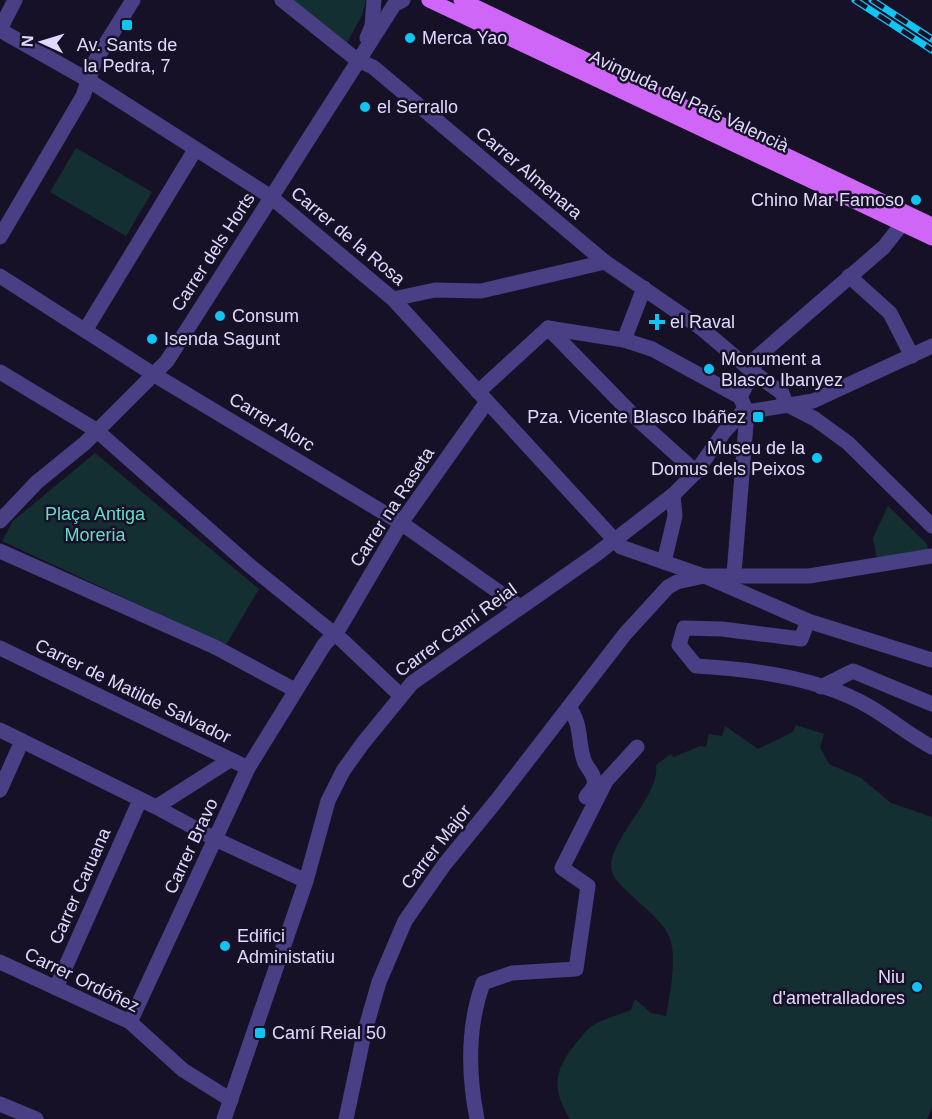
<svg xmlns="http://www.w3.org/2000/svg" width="932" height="1119" font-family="Arial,sans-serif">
<rect width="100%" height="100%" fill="#171127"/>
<g fill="#142f31">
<polygon points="291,0 366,0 362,15 347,43"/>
<polygon points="76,148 152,192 126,236 50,192"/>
<polygon points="95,453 259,589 226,645 2,541 13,521"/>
<polygon points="888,506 927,544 928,549 923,553 877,559 873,538"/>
<path d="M 796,725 L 824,734 L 820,747 L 829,764 L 861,778 L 891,803 L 932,817 L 932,1107 L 927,1119 L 570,1119 C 551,1088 554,1071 576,1043 C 581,1038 586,1030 592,1026 C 602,1019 619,1015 631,1010 L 635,999 L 651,1013 L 666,1016 C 670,993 676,964 671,942 C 665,915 613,889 611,868 C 609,839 661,795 656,765 L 671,754 L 674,757 L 700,746 L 706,747 L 709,734 L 722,736 L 725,726 L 758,749 L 793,732 Z"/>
</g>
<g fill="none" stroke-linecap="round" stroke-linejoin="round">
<g stroke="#483f84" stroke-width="15">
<polyline points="282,0 357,60 373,67 605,262 701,328 753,372"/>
<polyline points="0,29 15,0"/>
<polyline points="0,30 88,80 271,197 393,299 621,547 704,576 809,576 932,556"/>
<polyline points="367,38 372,26 374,0"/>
<polyline points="0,237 83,96 95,61 133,0"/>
<polyline points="0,276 153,374 401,523 520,607"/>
<polyline points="849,276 890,313 912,356"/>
<polyline points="393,299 435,290 481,291 605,262"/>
<polyline points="548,328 636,418 696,472"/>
<polyline points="548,328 624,340 652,349 740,397"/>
<polyline points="86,329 195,150"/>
<polyline points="624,340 644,288"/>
<polyline points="0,372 96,430 249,565 343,641 400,695"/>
<polyline points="753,372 756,358 884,247 902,224"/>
<polyline points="478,392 548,328"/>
<polyline points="786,404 782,393 753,372 740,397 747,412 813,401 932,346"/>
<polyline points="786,404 815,419 848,443 932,526"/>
<polyline points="0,521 37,482 85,443 167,361 394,5 403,0"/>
<polyline points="0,551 215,647 295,690"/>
<polyline points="664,562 675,516 673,495"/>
<polyline points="734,574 747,412"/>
<polyline points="707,577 808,621 932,660"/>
<path d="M 808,621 L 801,639 L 722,629 L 684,628 L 679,645 L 696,666 C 751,669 822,678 870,707 C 892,720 909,735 932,747"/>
<polyline points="0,648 248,768"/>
<polyline points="821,687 853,671 932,704"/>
<path d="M 569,707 C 583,726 577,744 585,763 C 589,770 596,776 594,785 C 593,789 588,794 586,797"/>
<polyline points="0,730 156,807 215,839 306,881"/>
<polyline points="0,790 22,741"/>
<polyline points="156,807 230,760"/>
<polyline points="0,962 130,1022 183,1070 231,1100"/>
<polyline points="56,988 140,800"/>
<polyline points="130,1022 248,768 324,645 340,627 401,523 486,403"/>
<polyline points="0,1104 36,1119"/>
<polyline points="224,1119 306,881 328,801 343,771 363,743 412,683 594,556 673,495 696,472 724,432 744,410"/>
<polyline points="346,1119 364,1034 379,982 405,921 444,865 497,800 625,634 668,587 677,582 704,576"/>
<path d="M 477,1119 C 468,1073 467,1027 483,983 L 512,973 L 576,969 L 588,886 L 562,868 L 606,781 L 637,747"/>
</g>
<g stroke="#d066f7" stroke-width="15">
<polyline points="429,0 932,238"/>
<polyline points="461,0 932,225"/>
</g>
<g stroke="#0fc5f3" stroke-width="7">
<g id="rail">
<polyline points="855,0 932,50"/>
<polyline points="872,0 932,39"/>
</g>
</g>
<use href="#rail" stroke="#171127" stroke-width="4.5" stroke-dasharray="14" stroke-linecap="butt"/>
</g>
<g fill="#0fc5f3" stroke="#171127" stroke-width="2">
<rect x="121" y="19" width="12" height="12" rx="3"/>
<circle cx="410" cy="38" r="6"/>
<circle cx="365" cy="107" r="6"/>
<circle cx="916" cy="200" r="6"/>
<circle cx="220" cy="316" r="6"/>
<path d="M654 313h6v6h6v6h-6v6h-6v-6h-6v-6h6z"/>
<circle cx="152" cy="339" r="6"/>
<circle cx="709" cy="369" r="6"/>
<rect x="752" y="411" width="12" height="12" rx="3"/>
<circle cx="817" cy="458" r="6"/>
<circle cx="225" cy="946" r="6"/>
<circle cx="917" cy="987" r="6"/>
<rect x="254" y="1027" width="12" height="12" rx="3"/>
</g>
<g text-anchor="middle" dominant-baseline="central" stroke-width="5" stroke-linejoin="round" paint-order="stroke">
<g font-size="18" fill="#e1d9fd" stroke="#171127" text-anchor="start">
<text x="422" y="38">Merca Yao</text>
<text x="127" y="45" text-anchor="middle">Av. Sants de<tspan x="127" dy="21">la Pedra, 7</tspan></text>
<text x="377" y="107">el Serrallo</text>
<text x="904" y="200" text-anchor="end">Chino Mar Famoso</text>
<text x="232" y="316">Consum</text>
<text x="670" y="322">el Raval</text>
<text x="164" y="339">Isenda Sagunt</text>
<text x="721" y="359">Monument a<tspan x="721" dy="21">Blasco Ibanyez</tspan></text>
<text x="746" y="417" text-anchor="end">Pza. Vicente Blasco Ibáñez</text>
<text x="805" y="448" text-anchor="end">Museu de la<tspan x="805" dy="21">Domus dels Peixos</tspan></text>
<text x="237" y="936">Edifici<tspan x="237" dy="21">Administatiu</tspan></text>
<text x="905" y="977" text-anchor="end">Niu<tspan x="905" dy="21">d'ametralladores</tspan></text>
<text x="272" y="1033">Camí Reial 50</text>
</g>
<g font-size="18" fill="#e1d9fd" stroke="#171127">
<text transform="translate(689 101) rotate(25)">Avinguda del País Valencià</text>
<text transform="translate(529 173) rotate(40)">Carrer Almenara</text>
<text transform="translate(348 236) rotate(40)">Carrer de la Rosa</text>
<text transform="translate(213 252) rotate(-57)">Carrer dels Horts</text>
<text transform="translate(272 422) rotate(31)">Carrer Alorc</text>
<text transform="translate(392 507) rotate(-57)">Carrer na Raseta</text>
<text transform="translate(456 630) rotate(-36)">Carrer Camí Reial</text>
<text transform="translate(133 691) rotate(26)">Carrer de Matilde Salvador</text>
<text transform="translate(191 846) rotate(-65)">Carrer Bravo</text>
<text transform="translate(436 847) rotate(-52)">Carrer Major</text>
<text transform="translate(80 886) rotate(-66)">Carrer Caruana</text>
<text transform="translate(82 980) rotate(26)">Carrer Ordóñez</text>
</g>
<g font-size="18" fill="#68dac9" stroke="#171127">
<text x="95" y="514">Plaça Antiga<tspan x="95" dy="21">Moreria</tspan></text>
</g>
</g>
<g transform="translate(42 42) rotate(274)" stroke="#171127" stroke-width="4.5" paint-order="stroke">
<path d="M0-4.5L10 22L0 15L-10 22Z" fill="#e1d9fd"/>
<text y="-9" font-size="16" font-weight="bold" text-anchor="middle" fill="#e1d9fd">N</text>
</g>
</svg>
